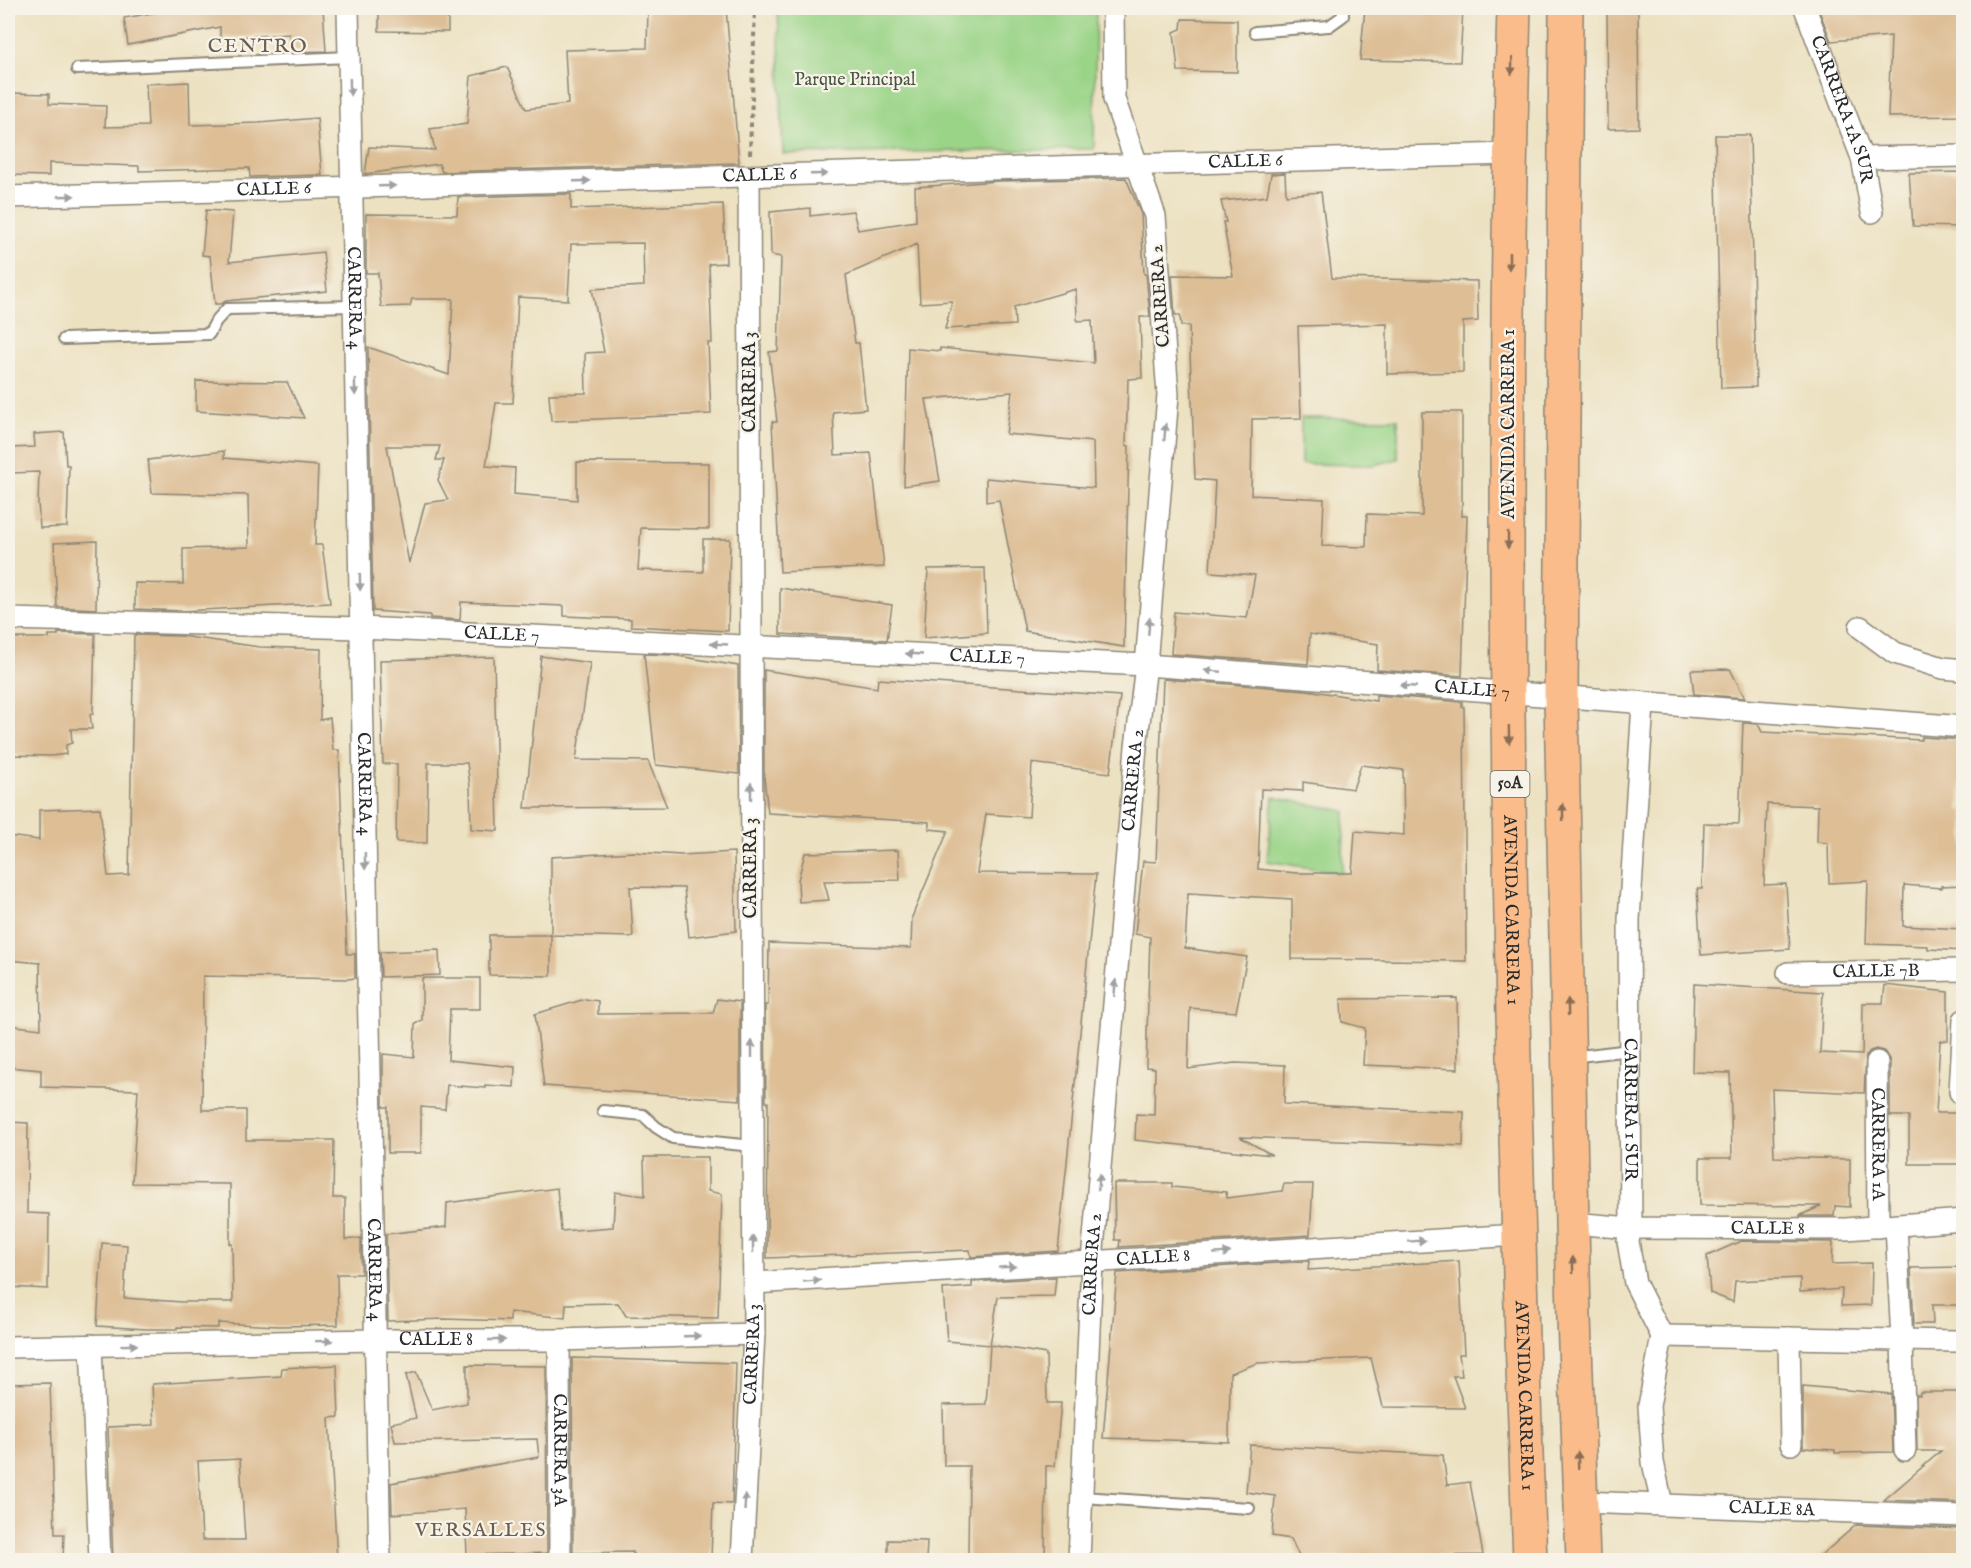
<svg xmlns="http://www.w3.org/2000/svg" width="1971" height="1568" font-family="'IM FELL English',serif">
<rect width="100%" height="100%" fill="#f7f3e8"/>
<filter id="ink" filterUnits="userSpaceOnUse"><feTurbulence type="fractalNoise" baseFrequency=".0167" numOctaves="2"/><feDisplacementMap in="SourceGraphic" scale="12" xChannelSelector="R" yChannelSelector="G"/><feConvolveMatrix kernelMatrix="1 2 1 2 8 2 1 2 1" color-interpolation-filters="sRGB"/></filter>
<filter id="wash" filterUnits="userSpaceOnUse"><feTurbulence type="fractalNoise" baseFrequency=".008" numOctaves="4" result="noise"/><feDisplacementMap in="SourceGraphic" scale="24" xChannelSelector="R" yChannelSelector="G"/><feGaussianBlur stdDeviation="1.35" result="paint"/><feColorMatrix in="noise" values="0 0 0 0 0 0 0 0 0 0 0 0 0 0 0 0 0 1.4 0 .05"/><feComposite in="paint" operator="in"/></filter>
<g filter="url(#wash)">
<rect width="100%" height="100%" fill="#ece1c1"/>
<g fill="#9ad487" stroke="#628059" stroke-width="1.5">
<polygon points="778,8 1096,8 1094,149 783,154"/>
<polygon points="1301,418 1398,419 1398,459 1374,465 1301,464"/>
<polygon points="1273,797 1345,811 1342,873 1267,861"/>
</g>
<g id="blocks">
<g fill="#ddbe95" fill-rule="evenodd">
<polygon points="169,8 323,8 326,51 290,52 289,34 220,38 220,27 128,45 124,18 169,10"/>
<polygon points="379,8 448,8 448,32 379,31"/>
<polygon points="648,8 726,8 739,163 442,172 439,164 365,174 369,147 435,150 430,129 467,124 471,76 507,67 526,109 568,104 565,50 647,48"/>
<polygon points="1365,8 1463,8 1460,62 1360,60"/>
<polygon points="1607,8 1638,8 1639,128 1608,129"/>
<polygon points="1818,8 1964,8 1964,116 1888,117 1891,36 1831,41"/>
<polygon points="1182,19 1237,20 1237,72 1178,71 1174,32 1181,29"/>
<polygon points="189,82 190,125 259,123 317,118 322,175 250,177 249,168 139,171 139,166 49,163 49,176 9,175 10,93 49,94 49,104 106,106 105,127 148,126 146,84"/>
<polygon points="1715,135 1750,135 1756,387 1721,388"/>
<polygon points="1964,172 1964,227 1913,226 1909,173"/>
<polygon points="1285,173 1286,195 1321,192 1332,278 1477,281 1478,321 1463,322 1463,372 1387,374 1387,324 1298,326 1301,418 1252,419 1251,495 1324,499 1322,546 1366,547 1367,514 1422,516 1422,412 1462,412 1462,516 1467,516 1462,676 1377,670 1378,644 1310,634 1308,664 1171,654 1174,612 1247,618 1255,575 1210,572 1215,481 1195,479 1189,326 1181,326 1180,315 1175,315 1172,275 1233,276 1223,222 1226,222 1221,201 1267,196 1271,174"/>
<polygon points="1126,178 1141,214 1144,274 1146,274 1150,317 1140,317 1142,378 1128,379 1126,445 1129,446 1124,647 1025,631 999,500 986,502 986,478 1094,488 1093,442 1006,434 1012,392 926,399 940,481 904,486 908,348 940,351 940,348 1094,363 1092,320 1077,321 1076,289 1014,307 1015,325 945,329 952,301 920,303 917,244 846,275 855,343 859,343 866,409 833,412 835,455 871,453 884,567 780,572 772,422 777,422 769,352 778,351 781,257 771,255 770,212 810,208 810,216 853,211 858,230 916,221 915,187 999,181"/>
<path d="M 571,194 L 571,209 L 723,204 L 726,263 L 709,264 L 712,343 L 708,343 L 711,414 L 551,421 L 549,394 L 586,393 L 585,353 L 604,352 L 592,289 L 644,286 L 643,243 L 571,244 L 568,300 L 518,297 L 513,403 L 496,403 L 486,466 L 515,468 L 514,494 L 577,500 L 577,462 L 709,463 L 709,529 L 641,528 L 638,570 L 703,572 L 703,539 L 730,539 L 728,631 L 631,626 L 631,619 L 564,616 L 564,606 L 461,602 L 460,620 L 430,618 L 430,615 L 373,611 L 368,347 L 449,375 L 453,299 L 412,299 L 410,306 L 381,307 L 378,273 L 366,273 L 366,214 L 457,215 L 458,197 ZM 387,446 L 440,446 L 436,460 L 444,460 L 438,480 L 448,500 L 425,503 L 409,563 Z"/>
<polygon points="206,210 233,212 229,262 323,252 327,291 226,301 221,304 215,304 210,256 202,255"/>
<polygon points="196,381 287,382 304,418 196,411"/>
<polygon points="64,432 66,465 69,465 67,527 40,528 38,503 39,472 10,473 9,448 35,447 34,434"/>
<polygon points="224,451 224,458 318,466 315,545 322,545 330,603 183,611 135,609 135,583 183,584 183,549 249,547 248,495 152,493 148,460"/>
<polygon points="97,541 96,609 57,607 54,543"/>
<polygon points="985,568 987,633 924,638 928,569"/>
<polygon points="780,588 892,605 887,640 780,634"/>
<polygon points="58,633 95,634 93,714 90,714 92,729 71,729 72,743 66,745 66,754 51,756 8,755 8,638 49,638 49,635 58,635"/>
<polygon points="134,635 181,636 260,647 321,649 320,720 330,718 333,750 339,750 347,954 355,954 355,978 348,979 203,976 202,1110 246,1110 246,1140 334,1140 333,1198 345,1198 345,1240 361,1238 361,1274 337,1274 338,1325 279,1326 218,1323 218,1328 177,1327 177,1329 146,1329 97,1326 102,1243 127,1245 124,1298 182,1302 233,1302 232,1244 230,1244 230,1184 132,1183 138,1090 41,1087 41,1070 8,1067 8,1025 41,1029 40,963 8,960 8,836 39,840 39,810 100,808 108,876 129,875"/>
<polygon points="644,654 672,655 738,666 739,774 656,765"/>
<polygon points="541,656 590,663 576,760 648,761 667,807 525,808"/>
<polygon points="494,657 498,831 471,829 470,786 467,763 428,763 427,843 396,842 397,764 383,764 380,660"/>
<polygon points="1730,669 1745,698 1694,694 1691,670"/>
<polygon points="764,670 877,688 878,679 1120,696 1110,773 1032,763 1029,817 986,814 977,873 1096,874 1058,1251 971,1257 970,1250 767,1258 768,1102 766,1102 765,1005 768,1005 769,943 911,948 912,917 948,831 929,829 929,822 768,813 764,777"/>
<path d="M 1163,679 L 1307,690 L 1376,701 L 1376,695 L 1462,702 L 1462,707 L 1464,707 L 1466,961 L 1292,959 L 1292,899 L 1188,893 L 1185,948 L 1247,957 L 1236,1012 L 1190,1008 L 1188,1069 L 1235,1063 L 1285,1065 L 1284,1104 L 1464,1112 L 1463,1146 L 1240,1137 L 1272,1155 L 1135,1140 L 1136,1114 L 1154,1115 L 1155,1068 L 1146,1067 L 1150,937 L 1135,934 L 1143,861 L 1156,862 ZM 1361,765 L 1403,770 L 1404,835 L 1355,831 L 1352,873 L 1296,873 L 1258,869 L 1261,789 L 1303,791 L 1303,782 L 1353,789 Z"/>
<polygon points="1743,723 1758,724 1762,732 1921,740 1922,737 1964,740 1959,811 1964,809 1964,885 1941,886 1941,888 1904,885 1903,926 1964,929 1964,951 1928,949 1928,946 1866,944 1868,881 1829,883 1828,843 1817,842 1818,806 1767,804 1764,885 1786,884 1790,949 1701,955 1697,889 1702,889 1704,823 1739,824"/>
<polygon points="898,850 900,880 824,881 829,900 799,902 798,880 805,853"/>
<polygon points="633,852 681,855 734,852 736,931 689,937 684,888 630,887 633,937 551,935 551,857"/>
<polygon points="489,935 551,935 551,976 489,975"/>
<polygon points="439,950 440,975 381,977 380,952"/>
<polygon points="422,978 480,978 480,1009 450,1009 448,1060 515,1067 514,1087 485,1085 485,1088 447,1085 445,1109 421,1107 421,1153 388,1153 388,1107 383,1107 383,1054 414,1057 415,1024 422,1020"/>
<polygon points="1694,984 1823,992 1820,1053 1862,1055 1863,1003 1883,1003 1885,985 1948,992 1948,1040 1940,1041 1936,1113 1961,1113 1961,1164 1909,1164 1909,1116 1890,1116 1890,1061 1884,1051 1876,1049 1870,1051 1866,1056 1864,1093 1772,1089 1774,1157 1850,1159 1850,1207 1835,1206 1834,1216 1799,1216 1821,1206 1700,1205 1700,1158 1732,1158 1730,1073 1692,1072"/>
<polygon points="1457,998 1458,1069 1363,1065 1365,1028 1342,1022 1341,999"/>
<polygon points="585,999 598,1001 598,1014 713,1013 717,999 740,1002 740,1100 544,1086 535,1014"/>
<polygon points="8,1122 28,1123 27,1213 49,1214 48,1289 8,1287"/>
<polygon points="644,1157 708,1157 708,1191 722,1194 718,1318 626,1316 618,1303 566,1304 565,1318 510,1312 510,1321 444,1319 388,1321 386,1234 446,1227 447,1203 557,1188 561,1231 613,1227 615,1192 645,1196"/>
<polygon points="1114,1183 1172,1183 1172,1187 1226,1192 1227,1198 1282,1191 1284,1184 1313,1184 1310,1235 1119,1247 1120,1240 1115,1240"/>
<polygon points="1741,1241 1833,1242 1832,1264 1872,1263 1871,1305 1841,1306 1842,1289 1800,1292 1800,1278 1735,1281 1733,1302 1710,1293 1707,1256"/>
<polygon points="1309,1261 1308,1270 1459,1261 1464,1354 1459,1354 1462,1376 1453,1376 1465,1408 1383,1407 1371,1358 1258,1363 1230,1373 1229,1442 1103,1438 1117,1273"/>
<polygon points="1961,1267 1962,1305 1932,1305 1933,1324 1914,1324 1911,1268"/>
<polygon points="1056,1277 1054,1296 998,1297 990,1345 947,1341 943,1289 972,1287 972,1282"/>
<polygon points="990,1345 1046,1354 1047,1403 1061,1403 1055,1466 1046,1466 1045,1560 968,1560 969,1466 944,1466 943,1405 986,1404"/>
<polygon points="572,1358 736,1363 732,1504 713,1503 711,1560 633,1560 633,1552 573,1553"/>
<path d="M 337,1365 L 339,1417 L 329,1418 L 337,1560 L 113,1560 L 108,1427 L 154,1425 L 152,1384 L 281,1376 L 282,1368 ZM 240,1459 L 245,1540 L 202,1540 L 198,1461 Z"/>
<polygon points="467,1365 546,1366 547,1553 467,1555 465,1509 392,1514 391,1483 539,1457 537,1439 395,1442 391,1423 416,1418 406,1375 416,1372 432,1410 467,1403"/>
<polygon points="50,1383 55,1534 64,1534 63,1560 8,1560 8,1384"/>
<polygon points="1803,1386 1891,1394 1893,1452 1835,1453 1835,1450 1803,1448"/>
<polygon points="1920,1392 1964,1392 1964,1503 1884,1500 1941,1451 1917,1451 1916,1395 1920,1395"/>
<polygon points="1250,1445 1443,1455 1447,1485 1470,1482 1483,1555 1300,1558 1291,1539 1272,1536 1275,1496 1246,1492"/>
<polygon points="1856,1525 1964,1529 1964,1560 1816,1560"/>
<polygon points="888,1540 927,1541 926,1560 888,1560"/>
</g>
</g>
</g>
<g filter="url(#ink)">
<use href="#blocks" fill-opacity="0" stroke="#8c8676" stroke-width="1.5"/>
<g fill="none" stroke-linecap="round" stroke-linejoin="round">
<g stroke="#8c8676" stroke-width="14">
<g id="service">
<polyline points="1255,32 1329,26 1343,16 1343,8"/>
<polyline points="77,69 349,57"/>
<polyline points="64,339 209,334 216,321 227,309 354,306"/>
<polyline points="1571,1057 1630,1050"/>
<polyline points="603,1111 643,1115 656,1127 673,1138 753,1146"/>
<polyline points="1082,1497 1249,1508"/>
</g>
</g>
<g stroke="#8c8676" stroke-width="24">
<g id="minor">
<path id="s1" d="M 348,8 L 380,1560"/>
<path id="s2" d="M 1805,8 L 1862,158 L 1872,212"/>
<polyline points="1862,158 1964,156"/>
<path id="s3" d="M 8,197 L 1510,154"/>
<path id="s4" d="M 8,619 L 361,628 L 1146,665 L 1964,727"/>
<polyline points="1860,627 1895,653 1943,668 1964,670"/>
<path id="s5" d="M 1643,704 L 1629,920 L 1631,1228 L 1628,1241 L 1635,1283 L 1662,1336 L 1649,1406 L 1653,1462 L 1662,1505"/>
<path id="s6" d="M 1788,973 L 1964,970"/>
<polyline points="1964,1020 1960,1092 1964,1096"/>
<path id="s7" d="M 1877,1062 L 1878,1227"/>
<path id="s8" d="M 1572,1223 L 1631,1228 L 1846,1229 L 1964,1220"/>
<polyline points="1896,1226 1902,1340 1905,1450"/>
<path id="s9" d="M 754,1283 L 1518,1235"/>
<polyline points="1662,1336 1956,1341"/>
<polyline points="1789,1338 1791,1444"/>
<path id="s10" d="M 559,1340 L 560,1560"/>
<polyline points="91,1345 100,1560"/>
<path id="s11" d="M 8,1347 L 376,1340 L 559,1340 L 754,1334"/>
<path id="s12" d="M 1580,1502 L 1964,1516"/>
<path id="s13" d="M 742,1560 L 754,1334 L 749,176"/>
<path id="s14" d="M 1079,1560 L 1092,1261 L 1136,747 L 1146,665 L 1168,395 L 1155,216 L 1114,99 L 1113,8"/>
</g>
</g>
<g stroke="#8c8676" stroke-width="36">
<g id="primary">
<path id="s15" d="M 1514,8 C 1499,525 1510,1044 1530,1560"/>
<polyline points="1566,8 1561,698 1574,1318 1583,1560"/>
</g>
</g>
<polyline stroke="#8c8676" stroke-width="4" stroke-dasharray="4.5 4.5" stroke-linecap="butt" points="750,154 755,8"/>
<use href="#service" stroke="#fff" stroke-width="10"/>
<use href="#minor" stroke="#fff" stroke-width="21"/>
<use href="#primary" stroke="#f9bc8a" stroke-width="33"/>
</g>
<defs><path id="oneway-solid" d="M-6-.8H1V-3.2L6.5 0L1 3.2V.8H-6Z" transform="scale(1.5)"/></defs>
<g fill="#886c56">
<use href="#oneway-solid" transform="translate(1512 66) rotate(92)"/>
<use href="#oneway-solid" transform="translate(1509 261) rotate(90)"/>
<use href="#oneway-solid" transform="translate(1508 540) rotate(90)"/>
<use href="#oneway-solid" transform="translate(1509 735) rotate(89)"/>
<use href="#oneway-solid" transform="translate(1563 812) rotate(-91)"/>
<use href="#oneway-solid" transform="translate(1568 1007) rotate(-91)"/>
<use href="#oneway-solid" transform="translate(1573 1265) rotate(-91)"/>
<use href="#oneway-solid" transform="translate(1578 1460) rotate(-92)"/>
</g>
<g fill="#a0a0a0">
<use href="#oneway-solid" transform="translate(350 87) rotate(89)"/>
<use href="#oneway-solid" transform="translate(819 174) rotate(-2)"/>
<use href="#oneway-solid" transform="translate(582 181) rotate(-2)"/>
<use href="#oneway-solid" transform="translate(387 186) rotate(-2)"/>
<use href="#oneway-solid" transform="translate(66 196) rotate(-2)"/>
<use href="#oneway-solid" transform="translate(355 387) rotate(89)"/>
<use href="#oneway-solid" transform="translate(1165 432) rotate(-85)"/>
<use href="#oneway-solid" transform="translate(360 582) rotate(89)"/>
<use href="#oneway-solid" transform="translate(1149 626) rotate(-85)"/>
<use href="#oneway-solid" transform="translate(719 644) rotate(-177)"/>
<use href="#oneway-solid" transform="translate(914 654) rotate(-177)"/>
<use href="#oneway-solid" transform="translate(1213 671) rotate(-175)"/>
<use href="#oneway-solid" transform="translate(1408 686) rotate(-175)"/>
<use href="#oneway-solid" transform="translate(751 791) rotate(-90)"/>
<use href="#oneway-solid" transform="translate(365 861) rotate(89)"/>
<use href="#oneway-solid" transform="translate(1115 988) rotate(-85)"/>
<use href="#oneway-solid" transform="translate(752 1049) rotate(-90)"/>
<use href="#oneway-solid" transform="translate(1099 1182) rotate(-85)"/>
<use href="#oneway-solid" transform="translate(1417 1241) rotate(-4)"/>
<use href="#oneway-solid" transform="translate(753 1244) rotate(-90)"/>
<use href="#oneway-solid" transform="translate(1222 1253) rotate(-4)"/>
<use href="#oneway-solid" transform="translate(1007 1267) rotate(-4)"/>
<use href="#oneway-solid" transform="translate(812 1281) rotate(-4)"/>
<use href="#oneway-solid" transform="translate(692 1336) rotate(-2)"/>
<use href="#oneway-solid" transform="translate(497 1340)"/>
<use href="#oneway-solid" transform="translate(324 1341) rotate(-1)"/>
<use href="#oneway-solid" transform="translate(129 1345) rotate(-1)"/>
<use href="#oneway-solid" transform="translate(745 1502) rotate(-87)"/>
</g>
</g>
<g text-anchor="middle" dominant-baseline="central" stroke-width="4.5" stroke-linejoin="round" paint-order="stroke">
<rect fill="#f7f3e8" stroke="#686764" stroke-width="1.5" x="1490.5" y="771" width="39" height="26" rx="4.5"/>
<g font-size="16" font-weight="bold" fill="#2b2b2b">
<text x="1510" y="784">50A</text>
</g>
<g font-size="18" fill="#475542" stroke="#f7f3e8">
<text x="855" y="80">Parque Principal</text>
</g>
<g font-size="18" fill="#2b2b2b" stroke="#f7f3e8">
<text stroke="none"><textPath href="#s2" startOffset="108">CARRERA 1A SUR</textPath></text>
<text stroke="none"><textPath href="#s3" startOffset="1238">CALLE 6</textPath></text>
<text stroke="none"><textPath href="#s3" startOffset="752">CALLE 6</textPath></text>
<text stroke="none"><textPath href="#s3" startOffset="266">CALLE 6</textPath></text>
<text transform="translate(1161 296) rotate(-94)">CARRERA 2</text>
<text stroke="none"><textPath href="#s1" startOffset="290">CARRERA 4</textPath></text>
<text transform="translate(750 382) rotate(-90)">CARRERA 3</text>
<text transform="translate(1509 424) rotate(-90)">AVENIDA CARRERA 1</text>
<text stroke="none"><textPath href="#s4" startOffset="494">CALLE 7</textPath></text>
<text stroke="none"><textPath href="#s4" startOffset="980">CALLE 7</textPath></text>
<text stroke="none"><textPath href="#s4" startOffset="1466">CALLE 7</textPath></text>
<text stroke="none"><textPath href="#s14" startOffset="782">CARRERA 2</textPath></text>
<text stroke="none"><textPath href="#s1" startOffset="776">CARRERA 4</textPath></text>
<text transform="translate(751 868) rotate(-90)">CARRERA 3</text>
<text stroke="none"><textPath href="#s15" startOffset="902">AVENIDA CARRERA 1</textPath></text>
<text stroke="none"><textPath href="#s6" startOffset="88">CALLE 7B</textPath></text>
<text stroke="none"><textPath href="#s5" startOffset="406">CARRERA 1 SUR</textPath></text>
<text stroke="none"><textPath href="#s7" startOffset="82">CARRERA 1A</textPath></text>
<text stroke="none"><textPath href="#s8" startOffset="196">CALLE 8</textPath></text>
<text stroke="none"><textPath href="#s9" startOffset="400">CALLE 8</textPath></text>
<text stroke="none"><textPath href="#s14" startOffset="296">CARRERA 2</textPath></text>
<text stroke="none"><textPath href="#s1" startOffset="1262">CARRERA 4</textPath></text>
<text stroke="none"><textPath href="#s11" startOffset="428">CALLE 8</textPath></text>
<text stroke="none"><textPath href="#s13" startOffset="206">CARRERA 3</textPath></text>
<text stroke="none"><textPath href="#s15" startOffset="1388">AVENIDA CARRERA 1</textPath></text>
<text stroke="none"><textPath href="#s10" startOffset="110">CARRERA 3A</textPath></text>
<text stroke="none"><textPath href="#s12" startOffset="192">CALLE 8A</textPath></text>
</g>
<g font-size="20" letter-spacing="1.5" fill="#695e50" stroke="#f7f3e8">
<text x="258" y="46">CENTRO</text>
<text x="481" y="1530">VERSALLES</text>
</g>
</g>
<rect width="1971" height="1568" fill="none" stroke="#f7f3e8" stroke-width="30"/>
</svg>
